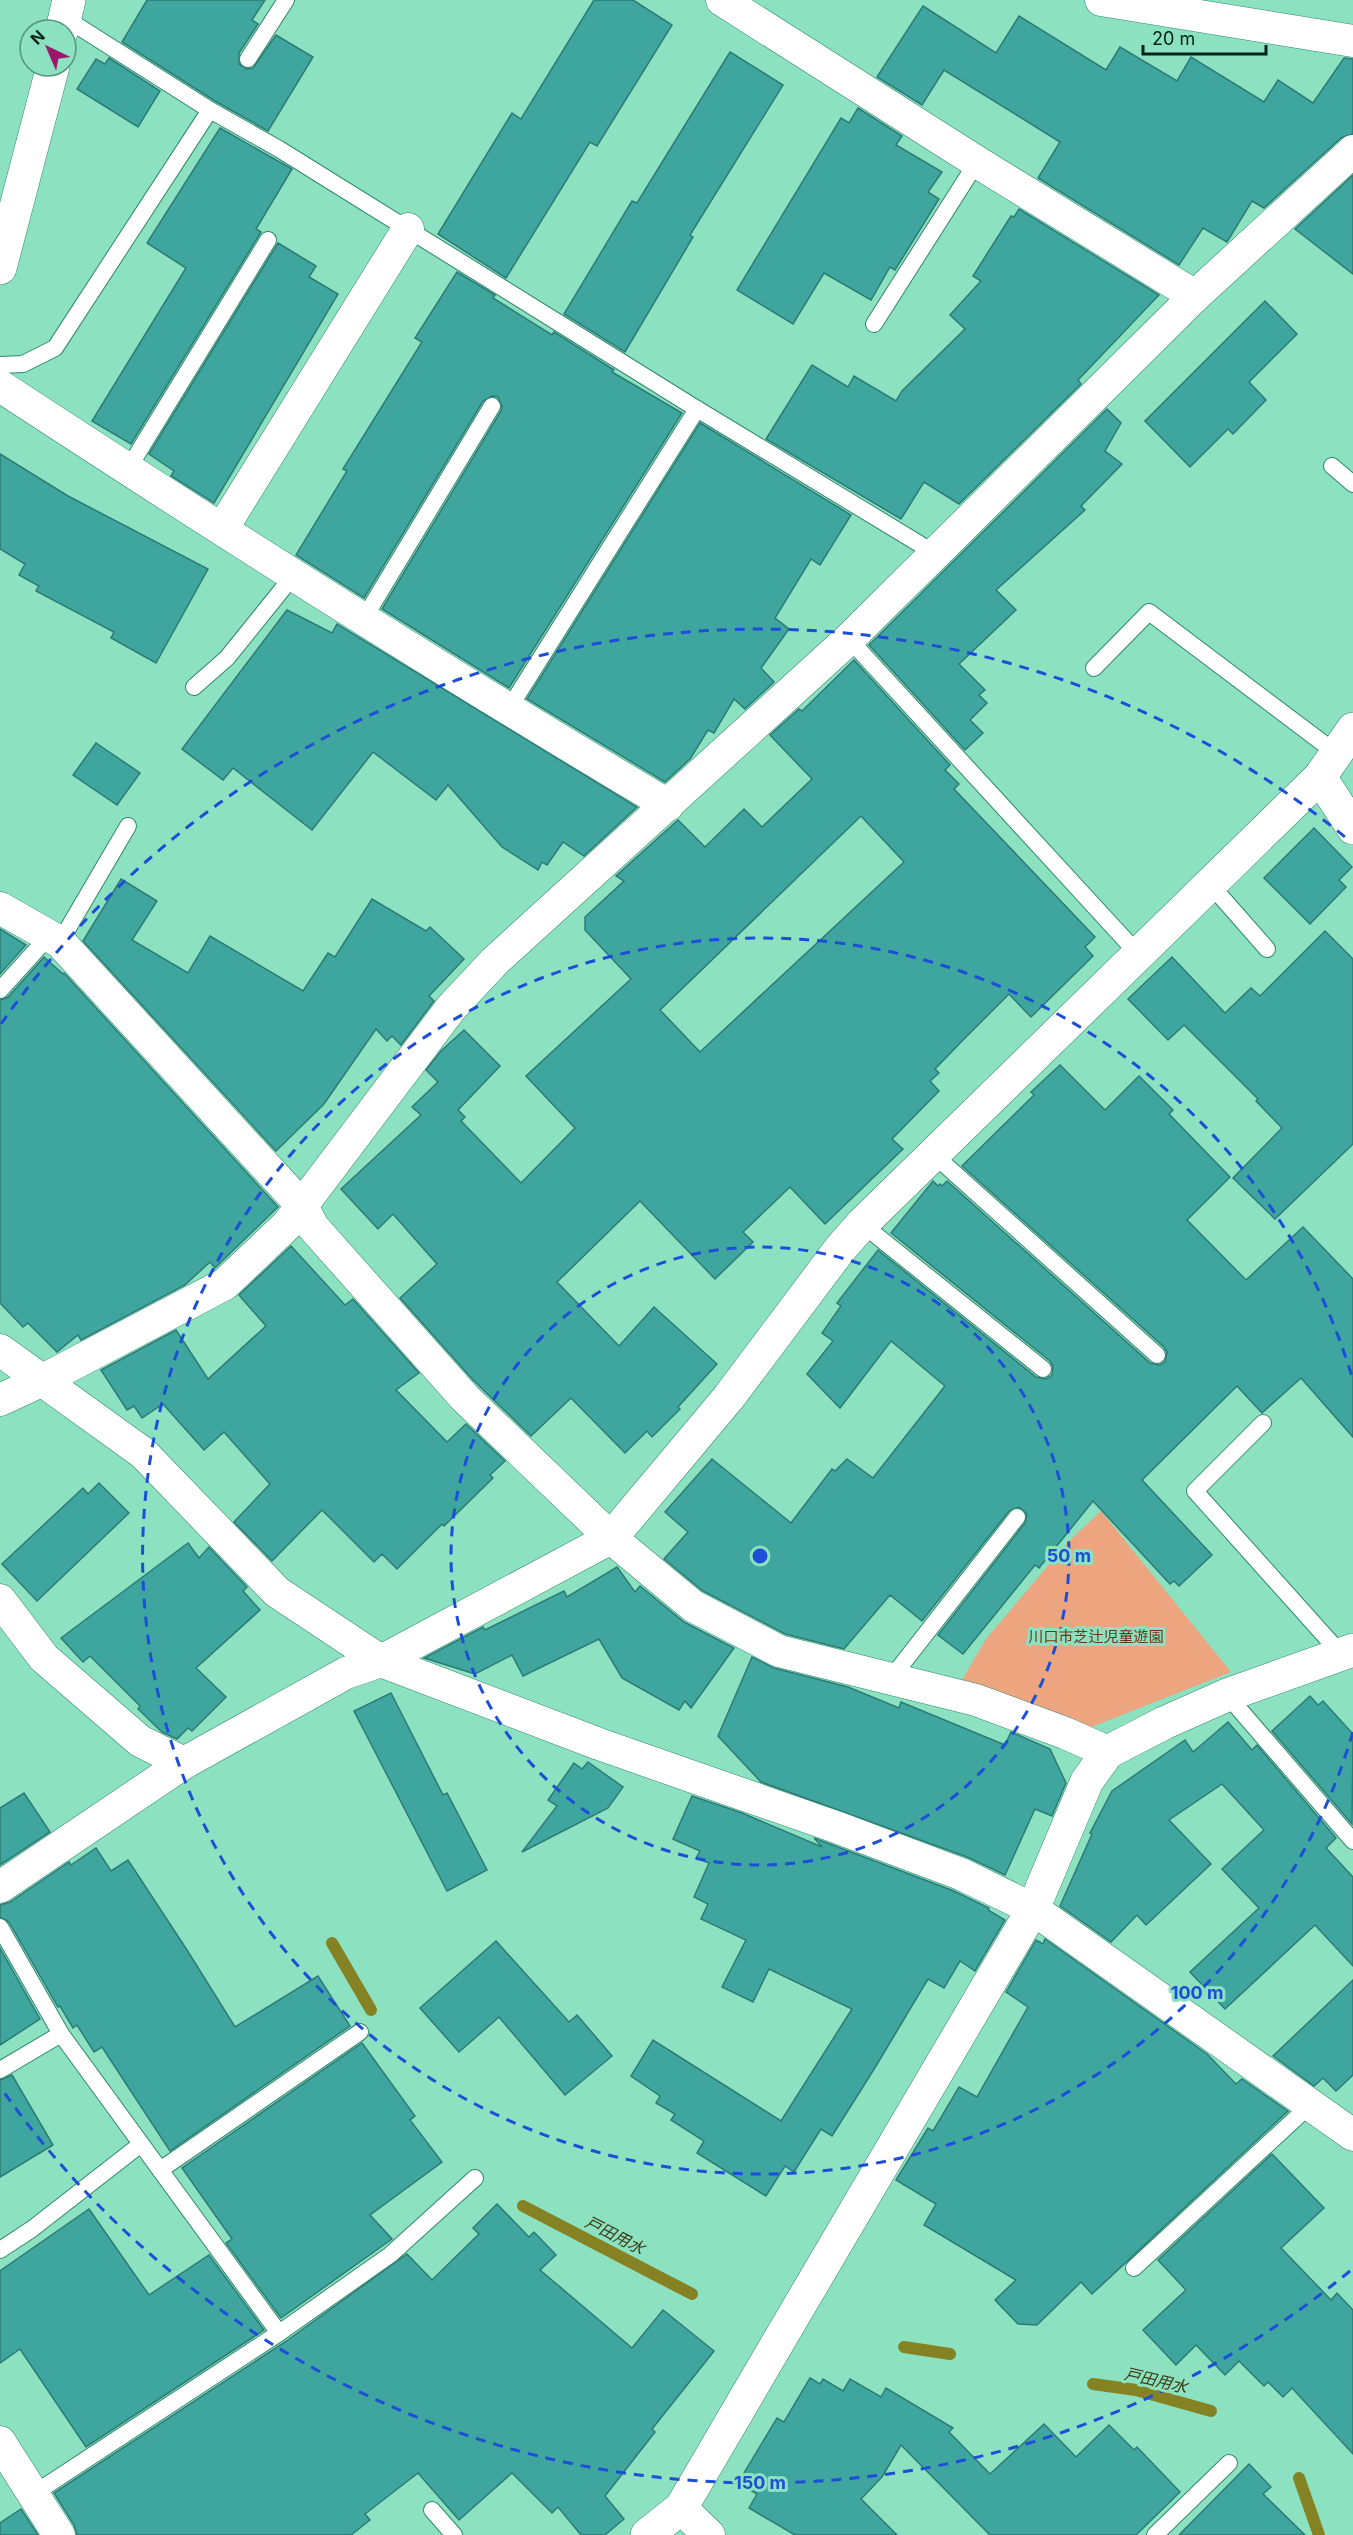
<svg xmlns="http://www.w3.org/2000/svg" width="1353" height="2535" font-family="Inter,'Noto Sans JP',sans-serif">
<rect width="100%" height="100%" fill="#8be1c0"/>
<polygon fill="#eda580" points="1101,1511 1231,1672 1089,1728 959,1685 986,1639 1068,1542"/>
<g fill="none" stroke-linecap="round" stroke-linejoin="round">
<g stroke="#848222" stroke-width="12">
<polyline points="332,1943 371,2010"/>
<polyline points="523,2206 692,2294"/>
<polyline points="904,2347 950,2354"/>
<polyline points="1093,2384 1136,2390 1211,2411"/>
<polyline points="1299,2478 1319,2535"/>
</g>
</g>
<g fill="#3ea69f" stroke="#2c7b75" stroke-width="1.5" fill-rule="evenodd">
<polygon points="147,0 265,0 252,20 258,24 239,53 239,64 247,69 253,68 276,35 313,57 268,131 215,101 122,42"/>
<polygon points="594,0 633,0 672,25 597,146 590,142 506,278 438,234 512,113 521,119"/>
<polygon points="923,6 996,53 1019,16 1106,70 1120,47 1177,81 1191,57 1264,102 1278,80 1313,103 1344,58 1353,59 1353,134 1341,138 1264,208 1252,201 1227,242 1203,228 1179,265 1038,178 1060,142 944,70 922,105 877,77"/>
<polygon points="730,52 783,85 690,235 693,237 625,352 564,314 632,201 637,203"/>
<polygon points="109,58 160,91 138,127 77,89 96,59 105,64"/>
<polygon points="858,108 902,136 896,145 942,172 928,192 939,199 895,270 890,267 871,300 824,273 793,324 737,290 841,118 849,123"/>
<polygon points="220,128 292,169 256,229 261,232 131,444 92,421 186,268 147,243"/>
<polygon points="1353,175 1353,274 1295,229"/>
<polygon points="1019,209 1159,295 1078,380 1081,384 959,504 924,482 901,519 766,439 812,365 848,387 854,376 896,401 902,391 965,329 950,315 981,281 973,276 1011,216 1014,217"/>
<polygon points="278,243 316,266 309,277 338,294 214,503 171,476 174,471 149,454"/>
<polygon points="457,272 495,295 493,298 552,335 554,332 614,370 612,372 682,413 509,688 382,609 501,411 502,406 498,397 492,396 483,401 364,598 296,555 347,471 343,469 422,342 415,338"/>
<polygon points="1265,301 1297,334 1249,382 1266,400 1233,434 1228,429 1190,467 1145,421"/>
<polygon points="1107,409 1121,423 1105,451 1122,464 1081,506 1085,510 996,590 1016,610 959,664 985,690 979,695 987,703 970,720 983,733 965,750 869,645"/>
<polygon points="700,423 851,515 820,565 811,559 775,618 789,629 761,668 774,682 745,709 734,699 714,733 708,730 690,759 665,782 527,699"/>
<polygon points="0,454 68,496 208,569 156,663 111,638 114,632 36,591 39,586 19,575 25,564 0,549"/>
<polygon points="287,610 332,633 337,624 637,807 584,856 563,842 547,865 542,862 538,870 502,847 448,785 436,800 373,752 312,830 233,768 223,780 182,749"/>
<path d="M 854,660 L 950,765 L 945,770 L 959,784 L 954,789 L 1095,937 L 1085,947 L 1093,956 L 1031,1017 L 1009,994 L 964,1039 L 935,1069 L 939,1073 L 930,1081 L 939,1091 L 892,1139 L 903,1149 L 825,1224 L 790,1187 L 743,1232 L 753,1242 L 715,1279 L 640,1201 L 557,1282 L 619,1346 L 654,1307 L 717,1364 L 678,1407 L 680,1409 L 652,1437 L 647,1431 L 625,1453 L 571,1398 L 531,1436 L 473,1380 L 400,1298 L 437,1264 L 393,1214 L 378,1229 L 341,1189 L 421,1115 L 412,1107 L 438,1082 L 426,1070 L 441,1051 L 464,1030 L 500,1066 L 458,1110 L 465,1117 L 461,1121 L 521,1183 L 575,1128 L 526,1076 L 631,979 L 585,930 L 585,917 L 624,881 L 616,876 L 678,820 L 705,847 L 744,809 L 762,827 L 812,779 L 770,735 L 799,709 L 802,711 ZM 861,816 L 904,862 L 700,1052 L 660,1010 Z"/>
<polygon points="96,743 140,773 117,805 73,775"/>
<polygon points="1314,828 1352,867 1339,880 1346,887 1310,924 1264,878"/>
<polygon points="121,879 157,901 132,940 188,973 210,936 303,991 328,953 335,957 372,899 426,931 430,927 464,959 429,996 434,1001 401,1045 392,1036 387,1041 376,1029 324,1104 276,1151 83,941"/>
<polygon points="0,929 26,945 0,974"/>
<polygon points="1325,931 1353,959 1353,1144 1275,1219 1233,1178 1282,1128 1256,1101 1258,1099 1184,1025 1168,1040 1128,999 1172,957 1225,1013 1251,988 1260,996"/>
<polygon points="44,957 63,974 64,973 278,1207 215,1268 210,1262 185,1285 81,1340 78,1335 57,1352 28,1323 23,1327 0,1303 0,1000 8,997"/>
<polygon points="1060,1065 1105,1110 1139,1076 1173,1110 1169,1114 1230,1177 1187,1220 1246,1280 1303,1227 1353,1279 1353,1437 1301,1378 1262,1413 1237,1386 1142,1480 1212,1555 1179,1586 1174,1581 1170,1584 1093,1501 1039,1568 1035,1565 963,1654 938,1635 1025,1523 1027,1514 1019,1507 1009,1511 922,1621 890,1595 844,1649 785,1634 703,1591 664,1559 688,1532 665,1512 712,1459 791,1523 832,1469 835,1471 847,1459 873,1478 945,1386 891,1341 840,1408 807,1374 833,1341 822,1333 841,1306 837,1303 878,1250 1036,1377 1046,1379 1052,1375 1053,1366 1050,1361 891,1233 933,1181 938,1186 940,1184 942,1186 947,1181 1150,1363 1160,1365 1165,1362 1167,1352 1164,1347 962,1166 1034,1095 1031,1092"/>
<polygon points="291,1246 345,1305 353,1299 419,1373 396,1390 447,1442 466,1424 505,1461 490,1475 493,1478 444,1526 442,1524 397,1569 382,1554 374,1562 322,1510 272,1561 234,1522 270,1484 224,1432 204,1450 163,1404 142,1418 134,1406 127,1410 101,1370 176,1330 208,1379 266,1326 239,1295"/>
<polygon points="99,1483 129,1513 37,1601 2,1564 83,1488 88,1494"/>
<polygon points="188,1543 199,1558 209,1547 247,1587 243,1591 260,1610 196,1668 226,1697 192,1731 188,1728 177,1739 162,1732 138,1709 140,1706 90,1656 83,1662 61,1638"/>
<polygon points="617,1567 635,1592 640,1586 684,1622 734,1648 691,1708 685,1701 679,1710 622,1678 599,1639 523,1676 512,1655 475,1674 424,1658 483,1627 485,1630 564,1591 567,1597"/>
<polygon points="752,1657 774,1668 848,1687 899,1708 901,1702 1005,1745 1011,1732 1050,1749 1066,1783 1052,1816 1035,1809 1005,1875 967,1857 761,1782 718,1736"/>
<polygon points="391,1693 443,1795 447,1793 487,1870 447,1891 354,1711"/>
<polygon points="1310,1696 1318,1705 1323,1701 1353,1734 1352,1824 1272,1731"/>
<polygon points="1228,1722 1252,1750 1257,1745 1336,1838 1326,1848 1353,1877 1353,1966 1315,1925 1225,2009 1190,1972 1259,1908 1222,1869 1264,1830 1222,1784 1169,1820 1211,1864 1146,1925 1137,1915 1111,1942 1060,1906 1092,1834 1090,1833 1112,1791 1185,1740 1193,1752"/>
<polygon points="588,1762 623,1787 608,1808 522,1852 557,1806 548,1800 574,1763 582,1769"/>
<polygon points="24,1793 50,1832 0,1865 0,1808"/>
<polygon points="692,1796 742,1813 822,1847 814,1838 954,1891 989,1908 988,1910 1005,1920 975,1971 960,1961 944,1988 928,1979 876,2066 832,2136 821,2129 794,2172 785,2166 766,2196 697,2153 704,2141 671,2120 675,2114 656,2103 660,2096 631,2076 653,2040 781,2121 852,2009 769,1969 753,2002 722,1987 746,1940 701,1919 708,1904 694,1897 709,1863 696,1858 700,1851 673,1839"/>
<polygon points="96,1848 111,1871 128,1860 187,1950 235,2027 318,1976 350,2026 170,2151 102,2047 94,2052 77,2025 73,2028 60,2006 58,2007 9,1922 0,1917 0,1905 10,1902 69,1862 71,1865"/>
<polygon points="1045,1939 1207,2054 1236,2084 1242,2079 1288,2111 1092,2294 1081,2282 1037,2325 1018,2324 995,2300 1016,2280 924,2225 936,2204 896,2180 928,2128 933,2131 959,2087 977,2097 1028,2007 1006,1992 1036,1940 1043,1944"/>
<polygon points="496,1941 569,2022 577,2015 612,2056 565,2095 499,2017 459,2052 420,2008"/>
<polygon points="0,1948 40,2019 0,2045"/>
<polygon points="1353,1980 1353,2075 1336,2091 1323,2078 1314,2086 1273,2056"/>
<polygon points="362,2043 415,2116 410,2120 442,2162 370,2215 392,2239 281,2318 226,2243 232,2239 182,2168"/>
<polygon points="12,2075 53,2145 0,2177 0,2080"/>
<polygon points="1272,2154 1324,2208 1281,2248 1331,2300 1337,2293 1353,2310 1353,2454 1292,2388 1283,2397 1268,2382 1264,2386 1239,2361 1225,2375 1196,2345 1176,2365 1143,2330 1186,2290 1158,2260"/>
<polygon points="497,2204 529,2237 534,2232 556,2255 540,2270 632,2348 663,2310 714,2351 652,2429 655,2432 605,2496 624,2519 605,2535 581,2535 558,2507 552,2513 512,2473 459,2520 418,2473 365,2514 370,2520 351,2535 77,2535 74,2525 54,2493 285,2342 407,2254 432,2280 479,2234 473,2228"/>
<polygon points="89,2209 149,2295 209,2255 264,2330 86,2447 20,2349 0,2363 0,2271"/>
<polygon points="810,2378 820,2384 823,2379 843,2391 850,2379 881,2397 886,2388 953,2428 949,2432 990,2474 1044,2424 1076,2457 1109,2425 1134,2450 1137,2447 1180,2492 1136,2535 990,2535 901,2445 882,2477 861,2499 897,2535 795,2535 749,2508 757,2494 738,2483 777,2418 784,2422"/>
<polygon points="1249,2464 1271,2487 1263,2494 1305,2535 1179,2535"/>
<polygon points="21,2509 38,2535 0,2535 0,2523"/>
</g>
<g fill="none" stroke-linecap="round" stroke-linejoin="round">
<g stroke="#2f886c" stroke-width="18">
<g id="service">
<polyline points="65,18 210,110 279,149 697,409 936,554"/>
<polyline points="248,59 286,0"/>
<polyline points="874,324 977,162"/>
<polyline points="0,365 23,364 55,348 210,110"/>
<polyline points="1332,466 1353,484"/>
<polyline points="128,469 268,240"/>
<polyline points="363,620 492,406"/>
<polyline points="849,639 1139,955"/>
<polyline points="1094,668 1149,612 1336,753"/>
<polyline points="194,687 227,658 293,576"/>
<polyline points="508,710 697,409"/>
<polyline points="1210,884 1267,949"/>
<polyline points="60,942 128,826"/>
<polyline points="0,990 49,936"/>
<polyline points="933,1154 1157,1355"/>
<polyline points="862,1224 1043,1369"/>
<polyline points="1263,1423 1195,1491 1341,1654"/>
<polyline points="892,1677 1017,1517"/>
<polyline points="1227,1695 1353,1841"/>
<polyline points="0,1927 61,2034 279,2333"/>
<polyline points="0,2070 61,2034"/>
<polyline points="160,2170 360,2032"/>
<polyline points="0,2250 32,2229 141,2144"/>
<polyline points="1134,2268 1310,2105"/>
<polyline points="35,2493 279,2333 390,2255 475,2178"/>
<polyline points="432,2510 454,2535"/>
<polyline points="1155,2535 1229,2463"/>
</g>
</g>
<g stroke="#2f886c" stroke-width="33">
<g id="minor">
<polyline points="722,0 977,162 1195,296"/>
<polyline points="1101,0 1353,41"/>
<path d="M 0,386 C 220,530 442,671 668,805"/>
<polyline points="222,529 408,229"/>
<polyline points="0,908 60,942 302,1206 313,1227 465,1398 611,1538 693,1606 779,1651 976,1700 1065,1733 1108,1752"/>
<polyline points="0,1350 143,1453 277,1592 381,1661 599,1744 836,1827 961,1874 1033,1909 1353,2135"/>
<polyline points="0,1400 43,1380 225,1284 288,1224 451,1008 495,961 849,639 1195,296 1353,151"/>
<polyline points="0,1600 44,1658 140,1741 184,1763"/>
<polyline points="0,1887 184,1763 346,1673 381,1661 611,1538"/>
<polyline points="0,2442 59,2535"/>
<polyline points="681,2508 709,2535"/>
</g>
</g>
<g stroke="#2f886c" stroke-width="34">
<g id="tertiary">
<polyline points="62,30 69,0"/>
<polyline points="0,268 53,66"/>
<polyline points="1320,777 1353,828"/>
<polyline points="611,1538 729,1397 840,1249 862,1224 1320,777 1353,729"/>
<polyline points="647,2535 681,2508 794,2315 1033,1909 1087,1781 1108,1752 1164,1723 1227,1695 1353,1650"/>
</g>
</g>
<use href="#service" stroke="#fff" stroke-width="16"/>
<use href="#minor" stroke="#fff" stroke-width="32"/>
<use href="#tertiary" stroke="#fff" stroke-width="33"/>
</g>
<g fill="none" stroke="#1d4ed8" stroke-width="3" stroke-dasharray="10 8">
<circle cx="760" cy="1556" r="309"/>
<path d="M1353 1732A618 618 0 1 1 1353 1380"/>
<path d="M1350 2271A927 927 0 0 1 1 2088M1 1024A927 927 0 0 1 1350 841"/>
</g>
<g text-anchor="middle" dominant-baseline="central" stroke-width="6" stroke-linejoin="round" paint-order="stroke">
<g font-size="15" fill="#6b3617" stroke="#8be1c0">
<text x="1096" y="1636">川口市芝辻児童遊園</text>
</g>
<g font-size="16" font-style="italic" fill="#3c3b14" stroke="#8be1c0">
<text transform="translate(615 2235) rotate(27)">戸田用水</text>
<text transform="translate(1156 2380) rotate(13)">戸田用水</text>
</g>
</g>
<circle cx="760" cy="1556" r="9" fill="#1d4ed8" stroke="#8be1c0" stroke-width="3"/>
<g font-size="18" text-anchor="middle" font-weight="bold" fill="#1d4ed8" stroke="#8be1c0" stroke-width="6" stroke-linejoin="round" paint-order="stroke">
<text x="1069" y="1562">50 m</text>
<text x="1197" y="1999">100 m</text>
<text x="760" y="2489">150 m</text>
</g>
<g transform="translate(48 48) rotate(316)"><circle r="28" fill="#8be1c0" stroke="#53957d" stroke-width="1.5"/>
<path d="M0-4.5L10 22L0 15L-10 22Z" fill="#9b176b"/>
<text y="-9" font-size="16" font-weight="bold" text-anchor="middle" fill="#002318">N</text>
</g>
<path d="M1143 45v9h123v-9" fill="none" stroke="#002318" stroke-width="3"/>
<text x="1152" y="45" font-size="18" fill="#002318" stroke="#8be1c0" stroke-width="4.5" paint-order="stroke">20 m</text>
</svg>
